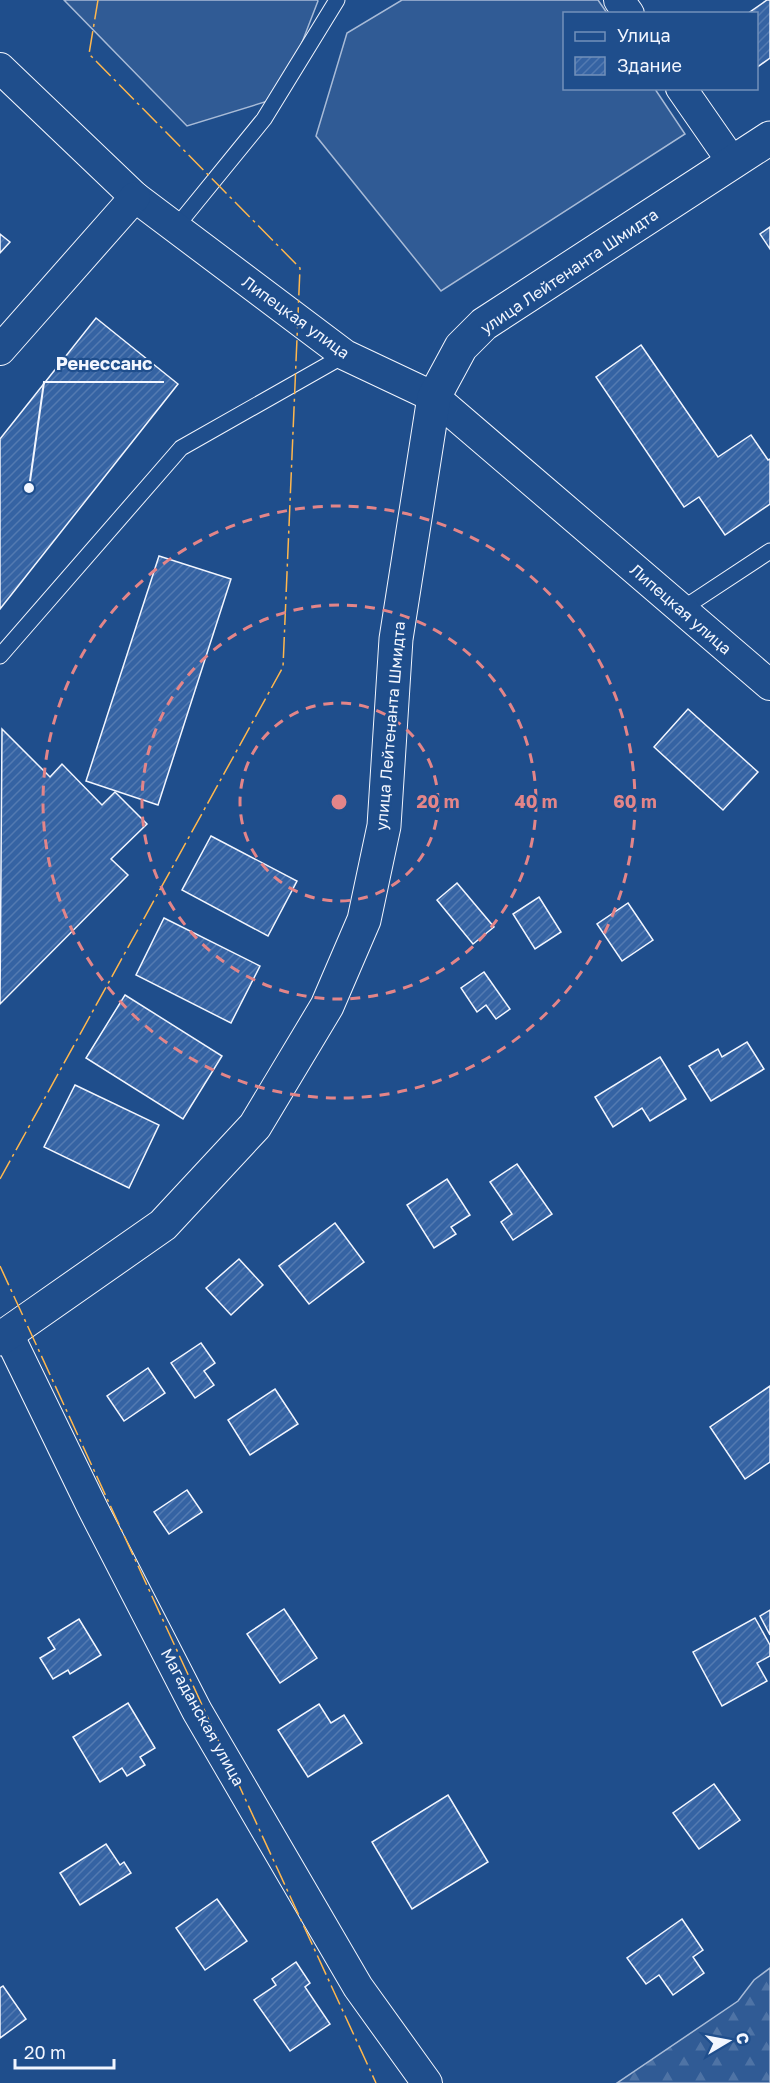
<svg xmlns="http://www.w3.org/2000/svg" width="770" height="2083" font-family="'Golos Text',sans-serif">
<defs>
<pattern id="forest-firs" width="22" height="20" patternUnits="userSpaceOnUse" patternTransform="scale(1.5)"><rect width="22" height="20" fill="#305b95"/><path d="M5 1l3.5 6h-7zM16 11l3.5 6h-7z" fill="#4e73a5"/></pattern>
<pattern id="building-hatch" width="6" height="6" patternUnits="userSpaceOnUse" patternTransform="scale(1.5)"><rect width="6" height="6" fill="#3563a3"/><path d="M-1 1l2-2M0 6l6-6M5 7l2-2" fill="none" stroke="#537ab1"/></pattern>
</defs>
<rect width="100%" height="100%" fill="#1f4e8c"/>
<polygon fill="url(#forest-firs)" stroke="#a8bbd7" stroke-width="1.5" points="770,1968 770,2083 617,2083 738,2001 754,1980"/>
<g fill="#305b95" stroke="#a8bbd7" stroke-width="1.5">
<polygon points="64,0 317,0 318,1 281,97 187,126"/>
<polygon points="402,0 598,0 607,13 564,14 564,88 655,89 685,134 441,291 316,136 347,33"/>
</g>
<g fill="url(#building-hatch)" stroke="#f2f6ff" stroke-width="1.5">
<polygon points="767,0 770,0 770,58 756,68 756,14 747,14"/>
<polygon points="770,227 770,249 760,234"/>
<polygon points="0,234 10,242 0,253"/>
<polygon points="96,318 178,384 0,609 0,439"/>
<polygon points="641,345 718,457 751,435 768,460 770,459 770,504 725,535 699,497 684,507 596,377"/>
<polygon points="159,556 231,579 158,805 86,781"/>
<polygon points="688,709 758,772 723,810 654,747"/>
<polygon points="2,729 50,777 62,764 102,805 115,792 147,824 111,859 128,875 0,1004"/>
<polygon points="211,836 297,881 268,936 182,890"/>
<polygon points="457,883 494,927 473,944 437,900"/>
<polygon points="539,897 561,932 535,949 513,914"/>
<polygon points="628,903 653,940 622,961 597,924"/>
<polygon points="164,918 260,966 231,1023 136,975"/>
<polygon points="484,972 510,1009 496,1019 486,1005 477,1012 461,988"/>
<polygon points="125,995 222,1056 183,1119 86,1058"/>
<polygon points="747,1042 764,1069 711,1101 689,1066 718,1049 722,1057"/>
<polygon points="660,1057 686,1099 650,1121 642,1108 613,1127 595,1097"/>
<polygon points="75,1085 159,1125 129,1188 44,1147"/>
<polygon points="517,1164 552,1214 513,1240 501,1222 512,1214 490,1182"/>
<polygon points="447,1179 470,1215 451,1227 456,1234 434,1248 407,1205"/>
<polygon points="335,1223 364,1262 309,1304 279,1266"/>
<polygon points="239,1259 263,1285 231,1315 206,1288"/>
<polygon points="201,1343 215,1363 204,1371 214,1385 195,1398 171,1363"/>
<polygon points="148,1368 165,1393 124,1421 107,1396"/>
<polygon points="770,1386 770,1462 745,1479 710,1427"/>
<polygon points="275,1389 298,1424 250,1455 228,1420"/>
<polygon points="187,1490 202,1512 169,1534 154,1512"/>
<polygon points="284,1609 317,1658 280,1683 247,1634"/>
<polygon points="770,1610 770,1635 760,1616"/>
<polygon points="755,1618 770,1645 770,1656 757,1663 767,1681 722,1706 693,1652"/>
<polygon points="79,1619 101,1655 70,1674 68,1670 53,1679 40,1658 55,1649 48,1638"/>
<polygon points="128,1703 155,1748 140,1757 145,1765 127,1776 122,1768 100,1782 73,1737"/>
<polygon points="319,1704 331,1723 344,1715 362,1743 308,1777 278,1730"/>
<polygon points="714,1784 740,1820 699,1849 673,1813"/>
<polygon points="448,1795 488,1862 412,1909 372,1842"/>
<polygon points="106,1844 120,1865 124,1862 131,1873 80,1905 60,1873"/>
<polygon points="217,1899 247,1941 205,1970 176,1928"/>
<polygon points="682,1919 703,1950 693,1957 704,1973 673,1995 659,1975 646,1984 627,1958"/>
<polygon points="296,1962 310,1983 305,1987 330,2024 290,2051 254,2000 276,1985 272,1979"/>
<polygon points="3,1986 26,2019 0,2038 0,1988"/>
</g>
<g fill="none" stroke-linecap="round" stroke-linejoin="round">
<g stroke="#f2f6ff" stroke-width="17">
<g id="lane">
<polyline points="176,227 264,119 337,0"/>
<polyline points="682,609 770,551"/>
<polyline points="0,656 181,448 345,355"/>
</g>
</g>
<g stroke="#f2f6ff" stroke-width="32">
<g id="street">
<polyline points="619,0 629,14"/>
<polyline points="0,68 135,197 345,355 434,397 770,685"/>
<polyline points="681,88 733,163"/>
<polyline points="0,350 135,197"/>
<polyline points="8,1334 93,1509 197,1711 358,1987 427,2083"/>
</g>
</g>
<g stroke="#f2f6ff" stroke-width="35">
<polyline id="secondary" points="0,1339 163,1225 255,1126 327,1006 364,920 384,826 396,639 434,397 461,347 484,324 770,138"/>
</g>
<use href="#lane" stroke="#1f4e8c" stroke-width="15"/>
<use href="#street" stroke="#1f4e8c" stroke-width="30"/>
<use href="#secondary" stroke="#1f4e8c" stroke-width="33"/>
<g stroke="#ffb74d" stroke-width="1.5" stroke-dasharray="21 4.5 3 4.5" stroke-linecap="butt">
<polyline points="0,1179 283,667 300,268 89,54 98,0"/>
<polyline points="0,1266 376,2083"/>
</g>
</g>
<g fill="none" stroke="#e38589" stroke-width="3" stroke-dasharray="10 8">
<circle cx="339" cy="802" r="99"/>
<circle cx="339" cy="802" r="197"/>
<circle cx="339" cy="802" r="296"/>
</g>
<g text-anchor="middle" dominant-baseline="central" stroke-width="4.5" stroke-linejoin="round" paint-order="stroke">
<g font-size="16" fill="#f2f6ff" stroke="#1f4e8c">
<text transform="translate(569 271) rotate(-34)">улица Лейтенанта Шмидта</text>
<text transform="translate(296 317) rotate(36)">Липецкая улица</text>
<text transform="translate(681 609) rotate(41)">Липецкая улица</text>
<text transform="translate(390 726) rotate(-85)">улица Лейтенанта Шмидта</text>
<text transform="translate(203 1717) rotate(61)">Магаданская улица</text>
</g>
</g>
<circle cx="339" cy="802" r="9" fill="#e38589" stroke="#1f4e8c" stroke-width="3"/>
<g font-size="18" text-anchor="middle" font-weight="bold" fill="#e38589" stroke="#1f4e8c" stroke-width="4.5" stroke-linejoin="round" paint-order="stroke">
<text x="438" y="808">20 m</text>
<text x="536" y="808">40 m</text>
<text x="635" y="808">60 m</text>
</g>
<path fill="none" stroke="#f2f6ff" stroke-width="2" d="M29 488L44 382H164"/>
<circle fill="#f2f6ff" stroke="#1f4e8c" stroke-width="2" cx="29" cy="488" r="6"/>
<g font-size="18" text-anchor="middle" font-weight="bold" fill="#f2f6ff" stroke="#1f4e8c" stroke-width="4.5" stroke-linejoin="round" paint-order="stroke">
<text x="104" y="370">Ренессанс</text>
</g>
<rect x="563" y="12" width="195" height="78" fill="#1f4e8c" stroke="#7391ba" stroke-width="1.5"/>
<rect x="575" y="32" width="30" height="9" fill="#1f4e8c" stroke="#7391ba" stroke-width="1.5"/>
<text x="617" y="42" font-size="18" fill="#f2f6ff">Улица</text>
<rect x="575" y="57" width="30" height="18" fill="url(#building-hatch)" stroke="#7391ba" stroke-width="1.5"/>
<text x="617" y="72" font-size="18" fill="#f2f6ff">Здание</text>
<g transform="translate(728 2041) rotate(80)" stroke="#1f4e8c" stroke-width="4.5" paint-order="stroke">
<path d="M0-4.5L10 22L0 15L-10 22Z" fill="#f2f6ff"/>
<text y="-9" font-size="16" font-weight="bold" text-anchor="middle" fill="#f2f6ff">С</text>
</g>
<path d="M15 2059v9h99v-9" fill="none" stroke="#f2f6ff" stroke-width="3"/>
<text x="24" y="2059" font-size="18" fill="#f2f6ff" stroke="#1f4e8c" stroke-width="4.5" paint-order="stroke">20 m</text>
</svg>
